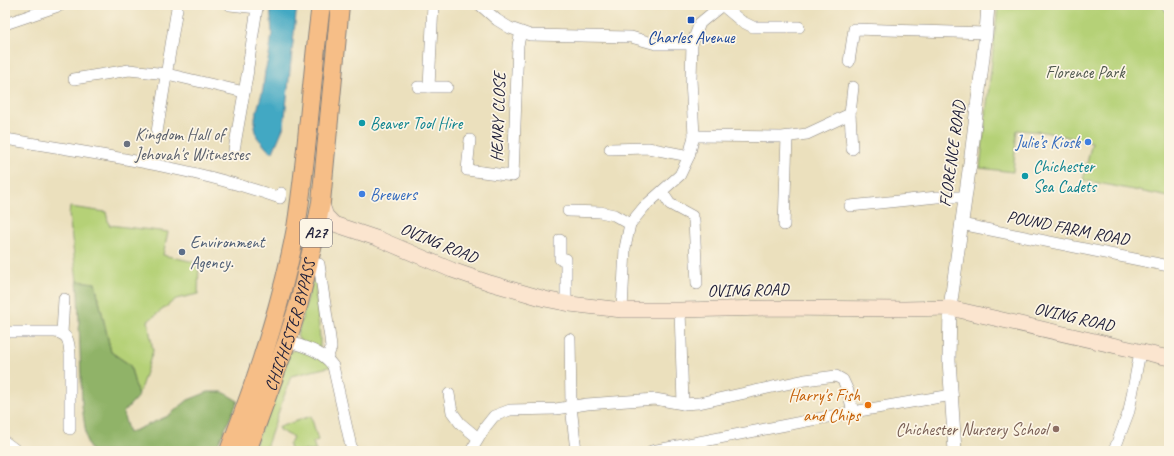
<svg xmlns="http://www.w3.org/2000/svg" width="1174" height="456" font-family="Caveat,sans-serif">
<rect width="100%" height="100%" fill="#fcf5e5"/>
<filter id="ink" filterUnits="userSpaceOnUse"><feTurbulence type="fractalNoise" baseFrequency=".025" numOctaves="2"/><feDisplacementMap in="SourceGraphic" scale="8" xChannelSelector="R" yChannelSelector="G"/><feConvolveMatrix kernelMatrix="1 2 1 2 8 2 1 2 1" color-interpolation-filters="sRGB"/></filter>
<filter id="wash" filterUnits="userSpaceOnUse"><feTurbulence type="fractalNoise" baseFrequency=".012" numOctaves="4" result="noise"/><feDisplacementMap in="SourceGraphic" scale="16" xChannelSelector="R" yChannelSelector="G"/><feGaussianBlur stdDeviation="0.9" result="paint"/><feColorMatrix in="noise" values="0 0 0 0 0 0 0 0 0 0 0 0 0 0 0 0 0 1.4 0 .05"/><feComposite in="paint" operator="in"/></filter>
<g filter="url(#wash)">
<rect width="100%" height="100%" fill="#ebe0bd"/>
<g fill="#b5d177" stroke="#6c7a59">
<polygon points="998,5 1164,5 1169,12 1169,197 1083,180 1092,142 1044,132 1017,130 1013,172 980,168"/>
<polygon points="70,207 106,212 109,225 168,232 163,255 199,263 198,294 176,299 148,321 153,351 138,396 130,365 111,352 95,283 77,281 69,214"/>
<polygon points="318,261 316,295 320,338 320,349 301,342 297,336"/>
<polygon points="295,349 313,350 333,366 291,376 265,451 253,451 289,353"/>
<polygon points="311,416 318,440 313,442 316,451 290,451 289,445 293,437 279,430 279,427"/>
</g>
<polygon fill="#90b368" stroke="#596a52" points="77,281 95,283 111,352 130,365 138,396 123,413 129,433 168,416 188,400 208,392 223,392 238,401 215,451 91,451 87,442 82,406 78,294"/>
<polygon fill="#43a8c3" stroke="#32657f" points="270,5 297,5 284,126 273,152 271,152 267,149 257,137 255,127 255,118 263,89 265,71 269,56 272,34"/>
</g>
<g filter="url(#ink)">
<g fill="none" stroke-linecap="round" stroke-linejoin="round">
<g stroke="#86817c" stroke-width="12">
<g id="minor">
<polyline points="230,5 257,8 248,67"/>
<polyline points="480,5 497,20 510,28 530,35 631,37 656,44 692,44"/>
<polyline points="722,5 741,21 753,27 799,27"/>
<polyline points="1166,5 1169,9"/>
<polyline points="5,24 61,5"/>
<polyline points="849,62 854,29 986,33"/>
<polyline points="74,79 129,70 167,74 244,92"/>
<polyline points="418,87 447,87"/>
<polyline points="429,87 433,5"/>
<polyline points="850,114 852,149"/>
<polyline points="157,132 177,8 176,5"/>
<polyline points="694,136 782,137 807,134 850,114 853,87"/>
<path d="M 5,139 C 98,154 191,167 280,198 L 281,193"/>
<polyline points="470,140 467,170 513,176 518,45 521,32"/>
<polyline points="610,149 648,148 689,156"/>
<polyline points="234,150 248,70"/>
<polyline points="662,192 670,204 692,216 694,220 697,284"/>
<polyline points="850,206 937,197 964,197"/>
<polyline points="568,211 600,212 614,215 630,224"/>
<polyline points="961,224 1169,266"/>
<polyline points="784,225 787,137"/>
<polyline points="560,240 560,259 566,259 566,303"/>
<polyline points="319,264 330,338 331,348 327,358"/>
<polyline points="622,310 625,248 630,224 644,207 680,175 689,156 694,136 691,79 692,44 700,23 722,5"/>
<polyline points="680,310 683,404"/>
<path d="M 5,332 L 55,332 C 69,334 69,342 70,355 L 70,429"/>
<polyline points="62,333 64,299"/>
<polyline points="570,339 571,406 576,451"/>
<path d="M 287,341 C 305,347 322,351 333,366 L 352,451"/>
<polyline points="449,394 452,412 460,423 478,438"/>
<polyline points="5,442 17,451"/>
<polyline points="471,451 486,426 494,416 510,410 556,409 587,404 655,399 683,404 699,403 805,380 836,376 843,380 848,391 853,412"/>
<polyline points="652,451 853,412 952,395"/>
<polyline points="1114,451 1129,411 1140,352"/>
</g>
</g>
<g stroke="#86817c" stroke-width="14">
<polyline id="tertiary" points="955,451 949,360 950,308 971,156 986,33 988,5"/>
</g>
<g stroke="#86817c" stroke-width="16">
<polyline id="secondary" points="321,202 326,216 334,224 379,239 452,270 490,283 545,299 570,304 622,310 680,310 768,308 904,309 950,308 1169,358"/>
</g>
<g stroke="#86817c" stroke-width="20">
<g id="trunk">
<path d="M 229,451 C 257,379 282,304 296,228 C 308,154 311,79 321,5"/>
<path id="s1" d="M 247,451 L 287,341 L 299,303 L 314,240 L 321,202 L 340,5"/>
</g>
</g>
<use href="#minor" stroke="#fff" stroke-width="11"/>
<use href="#tertiary" stroke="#fff" stroke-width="13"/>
<use href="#secondary" stroke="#fbe5cf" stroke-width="15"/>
<use href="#trunk" stroke="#f6be87" stroke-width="18"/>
</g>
</g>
<rect fill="#1a4fb4" stroke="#fcf5e5" stroke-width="1.5" x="687" y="16" width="8" height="8" rx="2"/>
<g fill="#0f9aa8" stroke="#fcf5e5" stroke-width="1.5">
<circle cx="362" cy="123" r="4"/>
<circle cx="1025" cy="176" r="4"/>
</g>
<g fill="#3f7fe0" stroke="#fcf5e5" stroke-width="1.5">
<circle cx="1088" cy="142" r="4"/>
<circle cx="362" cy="194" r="4"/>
</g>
<circle fill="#6b7280" stroke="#fcf5e5" stroke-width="1.5" cx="127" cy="144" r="4"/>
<circle fill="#5c6f8a" stroke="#fcf5e5" stroke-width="1.5" cx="182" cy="252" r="4"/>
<circle fill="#e8710a" stroke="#fcf5e5" stroke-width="1.5" cx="868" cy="405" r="4"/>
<circle fill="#8d6e63" stroke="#fcf5e5" stroke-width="1.5" cx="1056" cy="429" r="4"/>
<g text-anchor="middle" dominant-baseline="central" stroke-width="3.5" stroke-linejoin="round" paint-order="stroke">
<rect fill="#fcf5e5" stroke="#63616e" stroke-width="1" x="300" y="219" width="32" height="28" rx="3"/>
<g font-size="16" font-weight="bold" fill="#22223b">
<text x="316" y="233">A27</text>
</g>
<g font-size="17" fill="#164399" stroke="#fcf5e5">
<text x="691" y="37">Charles Avenue</text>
</g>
<g font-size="17" fill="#4e574d" stroke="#fcf5e5">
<text x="1085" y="72">Florence Park</text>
</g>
<g font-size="17" fill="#22223b" stroke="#fcf5e5">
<text transform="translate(498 117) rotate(-88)">HENRY CLOSE</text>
<text transform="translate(952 154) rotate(-82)">FLORENCE ROAD</text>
<text transform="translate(1068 228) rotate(11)">POUND FARM ROAD</text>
<text transform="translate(439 243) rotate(22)">OVING ROAD</text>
<text transform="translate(748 290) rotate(-1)">OVING ROAD</text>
<text transform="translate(1074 317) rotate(13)">OVING ROAD</text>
<text stroke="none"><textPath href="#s1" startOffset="133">CHICHESTER BYPASS</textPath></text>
</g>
<g font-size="17" fill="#0d838f" stroke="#fcf5e5" text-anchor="start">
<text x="370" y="123">Beaver Tool Hire</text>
<text x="1033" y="166">Chichester<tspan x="1033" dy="20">Sea Cadets</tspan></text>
</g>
<g font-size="17" fill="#5b616d" stroke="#fcf5e5" text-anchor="start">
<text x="135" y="134">Kingdom Hall of<tspan x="135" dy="20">Jehovah's Witnesses</tspan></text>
</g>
<g font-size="17" fill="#366cbe" stroke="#fcf5e5" text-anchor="end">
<text x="1080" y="142">Julie’s Kiosk</text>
<text x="370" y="194" text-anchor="start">Brewers</text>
</g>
<g font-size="17" fill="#4e5e75" stroke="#fcf5e5" text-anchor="start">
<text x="190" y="242">Environment<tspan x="190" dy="20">Agency.</tspan></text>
</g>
<g font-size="17" fill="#c56008" stroke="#fcf5e5" text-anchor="end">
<text x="860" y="395">Harry's Fish<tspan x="860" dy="20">and Chips</tspan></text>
</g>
<g font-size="17" fill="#785e54" stroke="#fcf5e5" text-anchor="end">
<text x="1048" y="429">Chichester Nursery School</text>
</g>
</g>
<rect width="1174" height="456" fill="none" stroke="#fcf5e5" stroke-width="20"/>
</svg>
